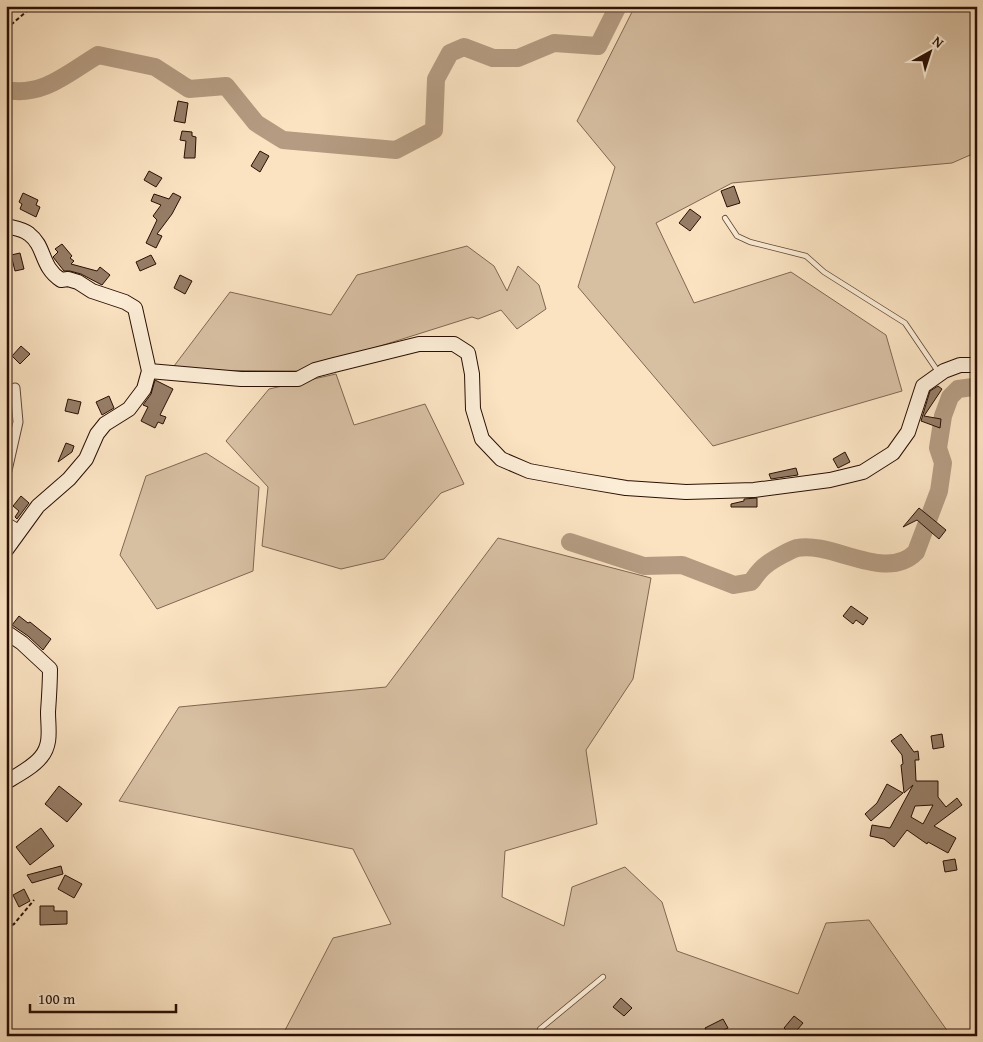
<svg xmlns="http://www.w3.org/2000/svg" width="983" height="1042" font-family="'Gentium Book Plus',serif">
<rect width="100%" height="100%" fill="#fbe3c2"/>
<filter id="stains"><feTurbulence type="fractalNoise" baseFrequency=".004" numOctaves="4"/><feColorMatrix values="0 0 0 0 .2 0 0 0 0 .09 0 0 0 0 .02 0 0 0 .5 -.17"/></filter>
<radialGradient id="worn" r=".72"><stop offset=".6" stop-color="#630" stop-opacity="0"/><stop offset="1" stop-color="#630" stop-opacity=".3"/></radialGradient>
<g fill="#d7bfa2" stroke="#806752">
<polygon points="632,6 977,6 977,152 952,163 732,183 656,223 694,303 791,272 886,335 902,391 713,446 578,287 615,167 577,121 634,8"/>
<polygon points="467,246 494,266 507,291 518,266 539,285 546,309 517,329 501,310 478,319 472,317 301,371 171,370 230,292 331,315 357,275"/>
<polygon points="336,374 354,425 425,404 464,484 441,493 384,559 341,569 262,546 268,487 226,441 269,389"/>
<polygon points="206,453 259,487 253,571 157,609 120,555 146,476"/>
<polygon points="498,538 651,578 633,679 586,750 597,824 505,851 502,897 564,926 572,887 625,867 662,902 677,951 798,994 826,923 869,920 951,1036 282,1036 333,938 391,924 353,849 119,801 179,707 386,687"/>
</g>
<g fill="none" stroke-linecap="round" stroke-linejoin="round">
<g stroke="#b49b81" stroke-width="18">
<path d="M 6,90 C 43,97 68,73 98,55 L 155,67 L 189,89 L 226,86 L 256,123 L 283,140 L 396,150 L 434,130 L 436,79 L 450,53 L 464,47 L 493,58 L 518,58 L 554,43 L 598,46 L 618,6"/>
<path d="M 570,542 L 644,566 L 682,565 L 734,585 L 751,582 C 755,577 760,569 766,565 C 772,560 790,550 797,548 C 833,541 886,583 916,552 L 939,491 L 943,463 L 938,448 L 943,416 L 950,397 L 958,389 L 973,387 L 977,388"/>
</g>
</g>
<g fill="#967d66" stroke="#290f03" fill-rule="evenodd">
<polygon points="178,101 188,103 185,123 174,121"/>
<polygon points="182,131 192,132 192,136 196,137 195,158 184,158 186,141 180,140"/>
<polygon points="260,151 269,156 260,172 251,166"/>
<polygon points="149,171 162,178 156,187 144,180"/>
<polygon points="734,186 740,203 727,207 721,191"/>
<polygon points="23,193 38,200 36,205 40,207 36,217 20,209 22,204 19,202"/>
<polygon points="173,193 181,197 172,214 157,234 162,236 156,248 146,243 157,220 153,216 161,205 151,201 154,194 169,199"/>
<polygon points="690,209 701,217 690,231 679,223"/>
<polygon points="62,244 72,256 70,258 74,261 71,264 97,271 100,267 110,275 102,285 81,274 70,271 64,271 53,257 58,252 55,249"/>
<polygon points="20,253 24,269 15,271 11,255"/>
<polygon points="151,255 156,264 140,271 136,262"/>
<polygon points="180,275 192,281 185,294 174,288"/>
<polygon points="21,346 30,354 20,364 12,356"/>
<polygon points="155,380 173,389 160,415 166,417 163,424 158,422 155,428 141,421 148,407 143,405 151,394"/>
<polygon points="938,386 942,389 924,416 941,419 940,428 921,421 930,391"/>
<polygon points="109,396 114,408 102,415 96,402"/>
<polygon points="68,399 81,402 78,414 65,411"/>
<polygon points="66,443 74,446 72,452 58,462"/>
<polygon points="845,452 850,462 838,468 833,459"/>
<polygon points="796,468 798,475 771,479 769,474"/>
<polygon points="21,496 29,503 17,519 15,517 19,511 13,506"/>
<polygon points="757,498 757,507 731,507 731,504 744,501 744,499"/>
<polygon points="919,508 946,530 939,539 917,520 903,527"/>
<polygon points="851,606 868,618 863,625 856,620 853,624 843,616"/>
<polygon points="19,616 28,623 30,622 51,639 43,650 28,636 12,625"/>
<path d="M 901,734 L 914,752 L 918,751 L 919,760 L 915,760 L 916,781 L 938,781 L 938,797 L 946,807 L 957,798 L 962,805 L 934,826 L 956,838 L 948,853 L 928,842 L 927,844 L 907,830 L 894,847 L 884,839 L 870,836 L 872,825 L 890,828 L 913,785 L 904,793 L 901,765 L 903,764 L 902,755 L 891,741 ZM 933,805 L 923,824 L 911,817 L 915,806 Z"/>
<polygon points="942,734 944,747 933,749 931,736"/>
<polygon points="887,784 903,793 871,821 865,814 877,803"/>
<polygon points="59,786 82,804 67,822 45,804"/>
<polygon points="41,828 54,846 30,865 16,847"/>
<polygon points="955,859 957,870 945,872 943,861"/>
<polygon points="61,866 63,874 32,883 27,875"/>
<polygon points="65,875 82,884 74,898 58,889"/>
<polygon points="24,889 30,901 19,907 13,895"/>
<polygon points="40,906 54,906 54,911 67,911 67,924 40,925"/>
<polygon points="621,998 632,1008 624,1016 613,1007"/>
<polygon points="794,1016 803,1023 792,1036 784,1028"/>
<polygon points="723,1019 728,1028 712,1036 709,1036 705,1028"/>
</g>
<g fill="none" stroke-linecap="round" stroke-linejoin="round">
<g stroke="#5e4433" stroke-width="6">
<g id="lane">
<polyline points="725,218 737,236 750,242 806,256 824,272 905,323 939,373"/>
<polyline points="539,1036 540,1029 603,977"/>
</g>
</g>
<g stroke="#5e4433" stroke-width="11">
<g id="street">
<polyline points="6,475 18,422 15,388"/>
<polyline points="6,522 20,530"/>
</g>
</g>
<g stroke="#290f03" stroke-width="16">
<g id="secondary">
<path d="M 6,226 C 14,228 23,229 29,234 C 46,247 40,266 61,280 L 68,279 L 78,282 L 92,291 L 125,302 L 135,308 L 149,371 L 144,389 L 129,409 L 105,424 L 97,434 L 86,459 L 69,479 L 38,506 L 6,550"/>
<polyline points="149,371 241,379 298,379 315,370 334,365 419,344 454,344 468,353 472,374 473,409 482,439 501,459 529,471 578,480 626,488 686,492 754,490 830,480 863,472 893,453 908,432 923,386 944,371 960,365 977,365"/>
<path d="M 6,632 L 22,643 L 50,669 C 50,684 49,698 48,712 C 48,728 52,744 41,757 C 33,767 18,775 6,782"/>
</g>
</g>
<g stroke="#290f03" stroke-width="2" stroke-dasharray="4 2.5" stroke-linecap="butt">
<polyline points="6,29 33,6"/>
<polyline points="6,928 14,924 34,900"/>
</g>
<use href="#lane" stroke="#fcedd7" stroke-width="4.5"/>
<use href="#street" stroke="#fcedd7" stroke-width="9"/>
<use href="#secondary" stroke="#fcedd7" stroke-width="14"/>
</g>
<rect width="983" height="1042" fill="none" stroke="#fbe3c2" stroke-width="25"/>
<rect x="8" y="8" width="968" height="1027" fill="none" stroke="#290f03" stroke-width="2.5"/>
<rect x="12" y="12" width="958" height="1017" fill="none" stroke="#290f03"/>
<g transform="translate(930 52) rotate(39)" stroke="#fcedd7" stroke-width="4" paint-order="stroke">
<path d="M0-4L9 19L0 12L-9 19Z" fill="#290f03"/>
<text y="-8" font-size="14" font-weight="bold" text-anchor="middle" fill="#290f03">N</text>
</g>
<path d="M30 1004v8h146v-8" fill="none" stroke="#290f03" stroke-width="2.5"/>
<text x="38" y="1004" font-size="15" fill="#290f03" stroke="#fcedd7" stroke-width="4" paint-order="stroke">100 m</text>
<rect width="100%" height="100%" filter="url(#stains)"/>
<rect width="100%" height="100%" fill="url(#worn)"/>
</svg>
